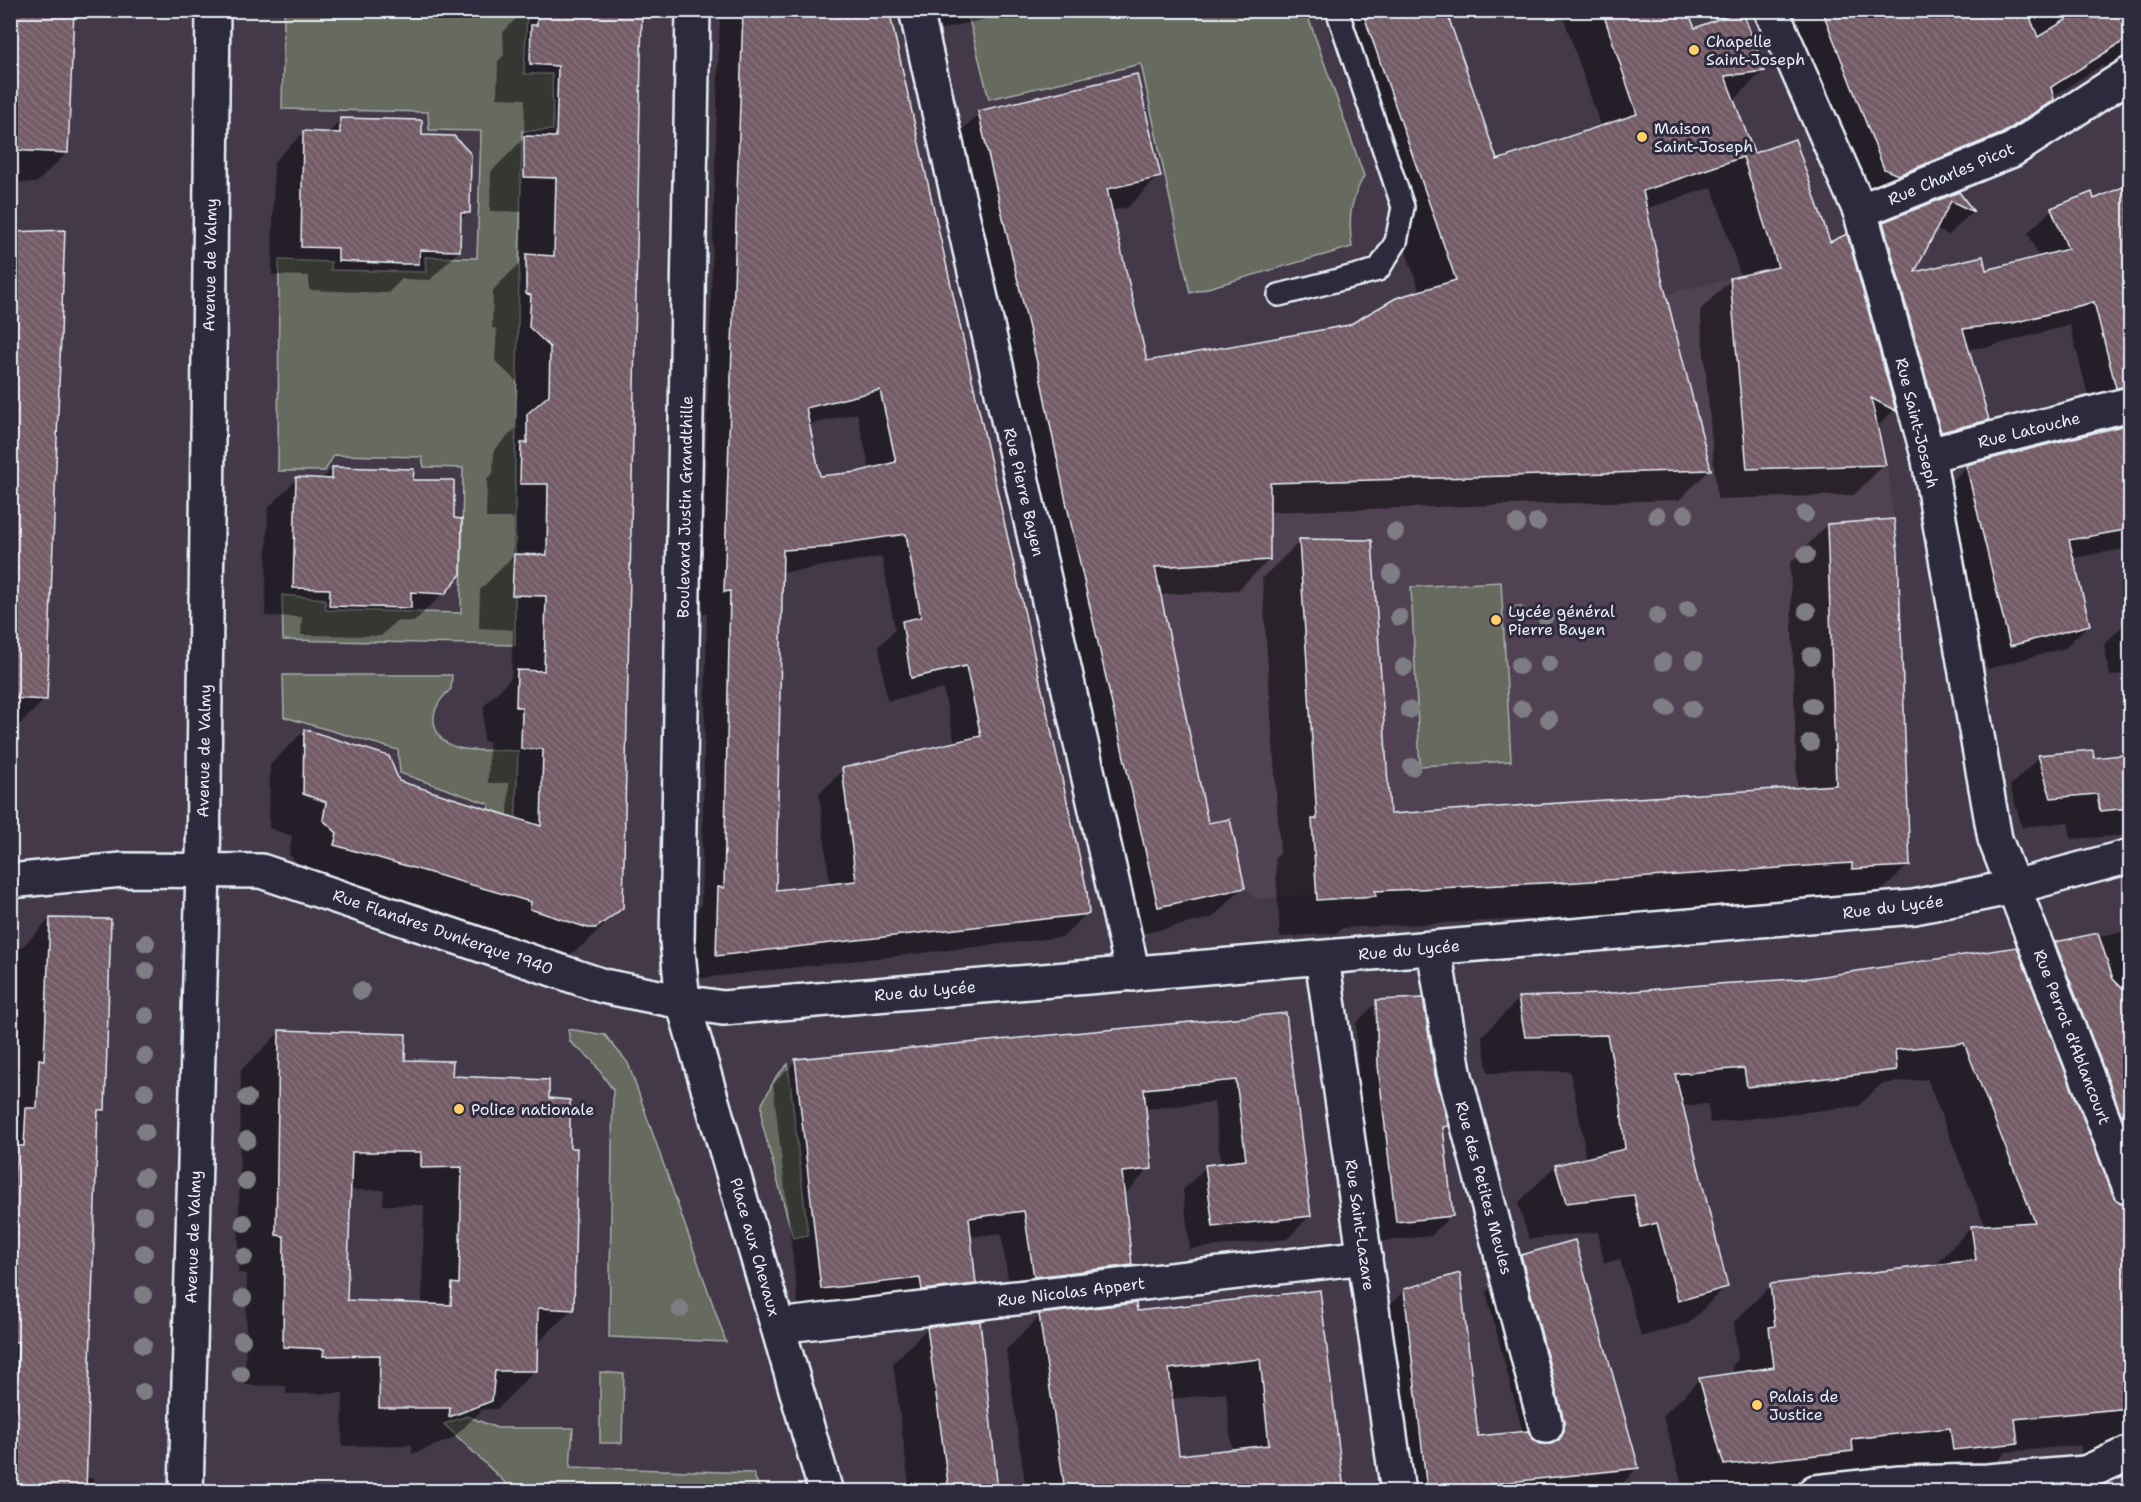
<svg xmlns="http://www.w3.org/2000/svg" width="2141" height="1502" font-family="'Shantell Sans',sans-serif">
<defs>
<pattern id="building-back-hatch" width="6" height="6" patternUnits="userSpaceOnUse" patternTransform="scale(1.5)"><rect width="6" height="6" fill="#735b66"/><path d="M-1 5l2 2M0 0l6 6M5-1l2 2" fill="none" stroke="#87737d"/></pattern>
</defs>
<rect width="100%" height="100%" fill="#433949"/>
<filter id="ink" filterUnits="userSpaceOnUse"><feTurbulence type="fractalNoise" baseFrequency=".0167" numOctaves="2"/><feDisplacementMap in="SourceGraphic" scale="12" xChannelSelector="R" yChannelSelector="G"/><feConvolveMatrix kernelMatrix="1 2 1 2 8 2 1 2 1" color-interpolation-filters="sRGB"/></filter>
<g filter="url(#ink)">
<polygon fill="#514352" points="1833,254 1889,479 1897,545 1895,544 1852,869 1851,863 1663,875 1663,881 1648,882 1648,878 1580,882 1579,885 1563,886 1563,882 1376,891 1376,896 1317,900 1316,894 1256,899 1245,888 1157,908 1064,491 1039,371 1089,369 1151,360 1505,299 1661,275 1666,294"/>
<g fill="#666b5e" stroke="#a7aeab" stroke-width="1.5">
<polygon points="284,11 527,11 524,74 552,74 553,130 522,131 515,469 515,645 283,640 282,595 325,599 326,610 461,613 463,468 424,467 422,457 334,455 325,471 278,471 279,260 331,262 331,270 426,272 425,257 477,258 481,131 429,130 428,112 282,109"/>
<path d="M 967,11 L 1306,11 L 1364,176 C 1350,202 1348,217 1352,247 L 1190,293 L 1141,64 L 989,99 Z"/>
<polygon points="1501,582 1511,761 1420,766 1411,587"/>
<path d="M 283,675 L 452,675 L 451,689 C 442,697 433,708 434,721 C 438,760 490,748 518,751 L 515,835 L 488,833 L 489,804 L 400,773 L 398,750 L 284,717 Z"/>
<polygon points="568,1029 605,1035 628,1063 726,1342 609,1337 613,1090 592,1060 570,1042"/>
<polygon points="788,1064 808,1235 793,1238 762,1123 762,1104 776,1077"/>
<polygon points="600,1372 624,1374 622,1443 600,1443"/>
<polygon points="467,1416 497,1428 573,1428 570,1467 753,1473 761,1491 514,1491 444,1424"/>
</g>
<g fill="#0007" fill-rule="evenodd">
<polygon points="10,10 72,10 67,153 36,183 10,182"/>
<polygon points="524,10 640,10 621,908 587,942 560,962 300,879 303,868 289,855 292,836 269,828 270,765 304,731 398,782 508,817 509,783 488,783 489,741 483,741 484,706 511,678 513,630 479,628 480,590 513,556 514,518 486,518 487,479 493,473 494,450 515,429 517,382 495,361 497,329 492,328 493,290 521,262 522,212 490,211 491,172 524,138 525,99 497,98 498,61 504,55 503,32"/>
<path d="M 720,10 L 888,10 L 1087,913 L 1063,937 L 693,979 L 694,912 L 701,906 L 707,613 L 701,615 ZM 857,413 L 870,470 L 818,478 L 808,425 ZM 882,557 L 895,630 L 879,646 L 887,701 L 943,689 L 955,743 L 843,770 L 819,794 L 830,886 L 775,892 L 781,572 L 806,570 L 809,568 Z"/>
<polygon points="907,10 1024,10 913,36"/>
<polygon points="1322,10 1444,10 1496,162 1601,127 1561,10 1687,10 1694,30 1763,71 1733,101 1753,155 1829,244 1894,410 1876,428 1884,465 1854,495 1717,499 1700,310 1731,279 1741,277 1712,187 1645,209 1660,275 1710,470 1679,500 1268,512 1269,560 1238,590 1159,595 1207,825 1243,887 1212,918 1128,937 949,143 979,113 1159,176 1128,207 1110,211 1146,362 1350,327 1420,292"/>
<polygon points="1777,10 2130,10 2130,76 2114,86 2102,65 2052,97 2053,100 2022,131 1867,205"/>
<polygon points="341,120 421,136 468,213 459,221 459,251 430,280 402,279 388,293 309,290 309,276 272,275 274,162 303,133 327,134"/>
<polygon points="2130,186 2130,548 2072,558 2089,624 2065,648 1987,669 1943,490 1967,466 2125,426 2125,423 2119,414 2092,411 2070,325 1988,347 1967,349 1987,420 1963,444 1917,455 1860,247 1883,223 1958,193 1972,212 1949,235 1935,229 1912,274 1985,272 2039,258 2028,233 2052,209 2093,201"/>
<polygon points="10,233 45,699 10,734"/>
<polygon points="333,468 411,482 452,519 444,592 414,622 396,621 381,636 301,635 302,617 265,616 268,508 297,479 321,480"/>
<polygon points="1827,525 1908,865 1870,903 1815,900 1527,920 1527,919 1342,928 1337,933 1280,937 1275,858 1280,853 1262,578 1300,541 1389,816 1797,789 1790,563"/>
<polygon points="2130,618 2130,672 2110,676 2104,645"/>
<polygon points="2130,755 2130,835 2071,839 2068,822 2022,827 2010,786 2039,757 2093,759"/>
<polygon points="50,919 104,1109 96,1116 85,1478 93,1478 93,1492 10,1492 11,958"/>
<polygon points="2130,931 2130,1192 2115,1200 2103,1195 2130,1263 2130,1451 2081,1456 2081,1445 2006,1452 1979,1480 1917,1487 1914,1465 1828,1474 1815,1488 1781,1492 1684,1492 1663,1416 1700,1379 1734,1375 1732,1366 1738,1360 1734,1322 1771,1285 1935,1266 1971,1227 1985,1226 1927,1079 1881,1084 1859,1106 1710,1123 1708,1104 1682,1106 1726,1286 1689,1323 1641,1337 1620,1259 1604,1263 1598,1232 1529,1239 1518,1203 1555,1166 1585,1159 1583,1136 1570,1071 1488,1073 1482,1036 1519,999 2025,973 2055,943"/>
<polygon points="1377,1002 1434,1075 1447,1126 1442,1131 1451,1215 1431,1236 1375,1242 1358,1086 1356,1023"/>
<polygon points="1284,1015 1310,1216 1287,1239 1190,1249 1183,1190 1206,1167 1221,1165 1214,1102 1145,1109 1150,1168 1127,1192 1123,1192 1131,1265 1108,1288 1011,1299 1001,1233 969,1237 974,1283 951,1306 799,1312 773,1084 796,1061"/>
<path d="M 280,1032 L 404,1061 L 451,1077 L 547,1099 L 572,1309 L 536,1345 L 535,1370 L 497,1409 L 483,1409 L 452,1439 L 412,1454 L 412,1445 L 342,1446 L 343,1393 L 286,1394 L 286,1386 L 245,1385 L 247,1274 L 238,1273 L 241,1070 ZM 349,1190 L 384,1190 L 383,1205 L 424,1205 L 422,1305 L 346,1301 Z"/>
<polygon points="1522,1257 1637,1468 1614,1492 1388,1492 1369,1326 1405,1290 1477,1437 1523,1433 1486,1292"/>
<path d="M 1319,1292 L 1342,1492 L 910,1492 L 893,1363 L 927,1329 L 979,1323 L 996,1486 L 1025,1483 L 1006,1350 L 1040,1316 L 1136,1313 ZM 1226,1393 L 1232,1451 L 1178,1456 L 1171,1399 Z"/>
</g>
<g fill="url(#building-back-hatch)" stroke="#e8f1f8" stroke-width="1.5" fill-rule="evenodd">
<polygon points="12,10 74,10 68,153 10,150"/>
<polygon points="537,10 642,10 623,908 596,928 588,928 530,909 531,902 334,845 337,833 323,820 326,802 303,794 304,729 389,756 399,781 541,826 543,749 521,749 522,707 516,707 517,670 544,671 546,596 512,595 514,554 547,555 548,484 520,484 521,443 527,443 527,414 549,395 550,347 529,327 531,295 526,294 526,254 554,256 556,178 524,177 524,136 556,137 558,66 530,64 531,25 537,25"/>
<path d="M 743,10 L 889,10 L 1074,832 L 1087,891 L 1089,914 L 716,956 L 718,887 L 724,888 L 730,591 L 724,592 ZM 880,390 L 896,462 L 857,472 L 820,476 L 806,408 ZM 906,534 L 921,617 L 902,621 L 911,678 L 966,666 L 981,736 L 842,768 L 856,881 L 776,890 L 783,550 L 832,547 L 831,545 Z"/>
<polygon points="1362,10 1446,10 1497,160 1637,114 1602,10 1687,10 1695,28 1742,10 1765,71 1725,76 1754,153 1795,139 1830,242 1847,234 1896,411 1871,398 1886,465 1747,469 1730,278 1778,267 1743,157 1643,191 1661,275 1711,470 1270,483 1270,560 1155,567 1208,823 1230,819 1245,888 1158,907 1067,506 1039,371 978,111 1137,74 1161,177 1107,189 1147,361 1349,325 1396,298 1456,280"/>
<polygon points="1822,10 2027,10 2038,37 2082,10 2130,10 2130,37 2051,87 2054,100 2003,133 1898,175 1884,169"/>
<polygon points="340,118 422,120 422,135 454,136 471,154 470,213 461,213 460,251 420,250 419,264 403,264 338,261 338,248 301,247 303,131 340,133"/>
<polygon points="2130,184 2130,386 2116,388 2094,302 2013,323 1963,329 1989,420 1941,432 1883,222 1959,192 1974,212 1951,201 1915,272 1983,256 1986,270 2068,249 2051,208 2092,192 2094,199"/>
<polygon points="65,230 47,700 10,698 10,232"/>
<polygon points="2130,424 2130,529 2069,540 2090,625 2010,646 1966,465"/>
<polygon points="332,467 414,469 413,480 454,480 454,518 462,519 461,574 445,594 411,592 411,608 329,606 330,589 293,588 296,477 332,479"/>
<polygon points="1894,519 1898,552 1910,866 1852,869 1852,863 1563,883 1563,882 1375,891 1376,896 1317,900 1312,819 1317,819 1299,539 1372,540 1390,814 1836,785 1827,524"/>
<polygon points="2093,750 2094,758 2130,754 2130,808 2100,811 2097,794 2051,798 2038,755"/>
<polygon points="50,918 111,919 105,1110 98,1110 86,1491 10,1491 10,1415 16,1415 18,1342 10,1341 10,1216 12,1216 16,1146 24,1146 26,1108 37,1108 39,1059 44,1060"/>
<polygon points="2098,933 2113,979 2130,996 2130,1137 2055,942"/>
<polygon points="2017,947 2113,1195 2119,1203 2130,1206 2130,1408 2015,1419 2018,1443 1953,1450 1950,1428 1852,1439 1853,1451 1724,1465 1699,1378 1774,1367 1769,1327 1775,1326 1770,1284 1976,1260 1971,1226 2035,1222 1964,1043 1895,1050 1897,1070 1747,1087 1744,1068 1675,1074 1728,1287 1678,1301 1657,1223 1641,1227 1634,1195 1566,1203 1555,1165 1625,1149 1620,1098 1607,1035 1525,1037 1518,997 1601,994 1702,985 1810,978"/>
<polygon points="1423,998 1435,1075 1449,1126 1443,1127 1453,1216 1396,1222 1378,1065 1376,1000"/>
<polygon points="1286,1013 1311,1216 1213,1227 1205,1165 1246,1160 1236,1080 1144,1089 1152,1169 1122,1172 1132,1265 1034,1277 1024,1211 969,1218 976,1284 922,1290 920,1278 821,1289 795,1059"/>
<path d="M 279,1030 L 406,1034 L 405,1060 L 453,1061 L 452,1076 L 549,1080 L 549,1098 L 570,1100 L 570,1148 L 577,1148 L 574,1310 L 538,1308 L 537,1371 L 495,1371 L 492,1401 L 449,1417 L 450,1408 L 379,1408 L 380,1355 L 323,1356 L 324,1349 L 283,1347 L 284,1236 L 276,1235 ZM 352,1152 L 421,1152 L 421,1168 L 462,1167 L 459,1284 L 452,1283 L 451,1305 L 347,1300 Z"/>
<polygon points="1575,1240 1639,1468 1427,1491 1404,1289 1460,1273 1478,1436 1528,1431 1532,1439 1540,1444 1551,1444 1559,1440 1564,1432 1564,1421 1521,1255"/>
<path d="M 1320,1290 L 1344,1491 L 1065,1491 L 1039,1314 L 1136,1303 L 1137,1311 ZM 1260,1359 L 1269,1445 L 1179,1455 L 1169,1369 Z"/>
<polygon points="980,1321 998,1491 949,1491 927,1327"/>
</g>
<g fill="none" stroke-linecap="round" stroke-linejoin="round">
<g stroke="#e8f1f8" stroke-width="26">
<polyline id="service" points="1279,295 1378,270 1396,242 1403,207 1337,10"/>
</g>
<g stroke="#e8f1f8" stroke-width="38">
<g id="minor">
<polyline points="916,10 1133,974"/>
<polyline points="1771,10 1860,211 1928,455 1995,839 2130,1188"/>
<polyline points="1860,211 2012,150 2130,74"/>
<polyline points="1928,455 2130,404"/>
<polyline points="10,881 122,870 261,871 603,986 683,1002 723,1008 1914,907 2014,887 2130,856"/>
<polyline points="1434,948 1454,1072 1546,1426"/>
<polyline points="1322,958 1398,1492"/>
<polyline points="778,1326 1365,1257"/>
<polyline points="1815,1492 1900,1483 1987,1481 2085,1473 2130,1453"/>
</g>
</g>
<g stroke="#e8f1f8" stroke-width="38">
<g id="secondary">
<polyline points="693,10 677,941 683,1002 826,1492"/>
<polyline points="186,1492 203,869 213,10"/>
</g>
</g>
<use href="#service" stroke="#2f2a3d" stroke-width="21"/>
<use href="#minor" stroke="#2f2a3d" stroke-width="33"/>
<use href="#secondary" stroke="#2f2a3d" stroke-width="33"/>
</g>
<g fill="#7e7d83">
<circle cx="1685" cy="514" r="9"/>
<circle cx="1805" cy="514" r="9"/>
<circle cx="1657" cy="516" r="9"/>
<circle cx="1537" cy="522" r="9"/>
<circle cx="1517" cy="524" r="9"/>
<circle cx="1395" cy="532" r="9"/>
<circle cx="1806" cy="555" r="9"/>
<circle cx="1392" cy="574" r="9"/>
<circle cx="1688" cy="609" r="9"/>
<circle cx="1807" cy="611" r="9"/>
<circle cx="1518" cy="614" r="9"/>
<circle cx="1545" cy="616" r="9"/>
<circle cx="1657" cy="616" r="9"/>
<circle cx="1399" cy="617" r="9"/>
<circle cx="1811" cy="656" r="9"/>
<circle cx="1694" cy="660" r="9"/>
<circle cx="1663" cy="662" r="9"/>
<circle cx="1549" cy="664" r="9"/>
<circle cx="1519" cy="666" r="9"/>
<circle cx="1404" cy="667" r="9"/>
<circle cx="1812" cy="706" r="9"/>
<circle cx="1666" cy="708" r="9"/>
<circle cx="1522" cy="709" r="9"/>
<circle cx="1692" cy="709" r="9"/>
<circle cx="1409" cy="710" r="9"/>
<circle cx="1549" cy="719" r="9"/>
<circle cx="1810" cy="743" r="9"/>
<circle cx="1412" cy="767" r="9"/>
<circle cx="146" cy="943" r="9"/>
<circle cx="146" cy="971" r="9"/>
<circle cx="361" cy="991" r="9"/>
<circle cx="146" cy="1016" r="9"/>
<circle cx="145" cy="1056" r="9"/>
<circle cx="145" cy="1092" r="9"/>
<circle cx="247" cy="1098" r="9"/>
<circle cx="145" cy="1132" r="9"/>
<circle cx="247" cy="1140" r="9"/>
<circle cx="144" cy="1177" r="9"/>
<circle cx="246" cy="1181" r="9"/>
<circle cx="144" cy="1215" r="9"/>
<circle cx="244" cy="1223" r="9"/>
<circle cx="144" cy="1253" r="9"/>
<circle cx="244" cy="1257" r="9"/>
<circle cx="143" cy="1295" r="9"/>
<circle cx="243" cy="1298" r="9"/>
<circle cx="680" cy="1309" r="9"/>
<circle cx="242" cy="1340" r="9"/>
<circle cx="143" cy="1345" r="9"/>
<circle cx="241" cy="1374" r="9"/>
<circle cx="143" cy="1392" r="9"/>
</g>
</g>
<g fill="#ffd166" stroke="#2f2a3d" stroke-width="2">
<circle cx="1694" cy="50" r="6"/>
<circle cx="1642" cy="137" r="6"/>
<circle cx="1496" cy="620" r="6"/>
<circle cx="459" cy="1109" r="6"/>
<circle cx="1757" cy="1405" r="6"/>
</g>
<g text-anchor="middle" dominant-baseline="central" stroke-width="6" stroke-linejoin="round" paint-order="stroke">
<g font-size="16" fill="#e8f1f8" stroke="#2f2a3d" text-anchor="start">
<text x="1706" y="41">Chapelle<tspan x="1706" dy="18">Saint-Joseph</tspan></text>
<text x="1654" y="128">Maison<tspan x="1654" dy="18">Saint-Joseph</tspan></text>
<text x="1508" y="611">Lycée général<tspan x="1508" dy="18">Pierre Bayen</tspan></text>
<text x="471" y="1109">Police nationale</text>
<text x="1769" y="1396">Palais de<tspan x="1769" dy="18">Justice</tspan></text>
</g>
<g font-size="16" fill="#e8f1f8" stroke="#2f2a3d">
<text transform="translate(1951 174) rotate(-23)">Rue Charles Picot</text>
<text transform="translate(210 265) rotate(-89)">Avenue de Valmy</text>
<text transform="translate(1917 423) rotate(76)">Rue Saint-Joseph</text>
<text transform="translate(2029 430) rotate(-14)">Rue Latouche</text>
<text transform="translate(1024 492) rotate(77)">Rue Pierre Bayen</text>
<text transform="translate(685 507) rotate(-89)">Boulevard Justin Grandthille</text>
<text transform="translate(204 751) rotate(-89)">Avenue de Valmy</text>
<text transform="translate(1893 907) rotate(-7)">Rue du Lycée</text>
<text transform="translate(443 932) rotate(19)">Rue Flandres Dunkerque 1940</text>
<text transform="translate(1409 950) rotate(-5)">Rue du Lycée</text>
<text transform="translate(925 991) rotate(-5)">Rue du Lycée</text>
<text transform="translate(2072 1037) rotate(69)">Rue Perrot d'Ablancourt</text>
<text transform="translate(1484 1188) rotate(75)">Rue des Petites Meules</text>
<text transform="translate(1360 1225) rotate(82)">Rue Saint-Lazare</text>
<text transform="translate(193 1237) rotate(-88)">Avenue de Valmy</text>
<text transform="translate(755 1247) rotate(74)">Place aux Chevaux</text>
<text transform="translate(1071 1292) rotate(-7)">Rue Nicolas Appert</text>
</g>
</g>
<rect width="2141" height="1502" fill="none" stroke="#2f2a3d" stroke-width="36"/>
<rect x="18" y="18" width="2105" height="1466" fill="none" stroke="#e8f1f8" stroke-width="2" filter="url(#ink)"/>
</svg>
